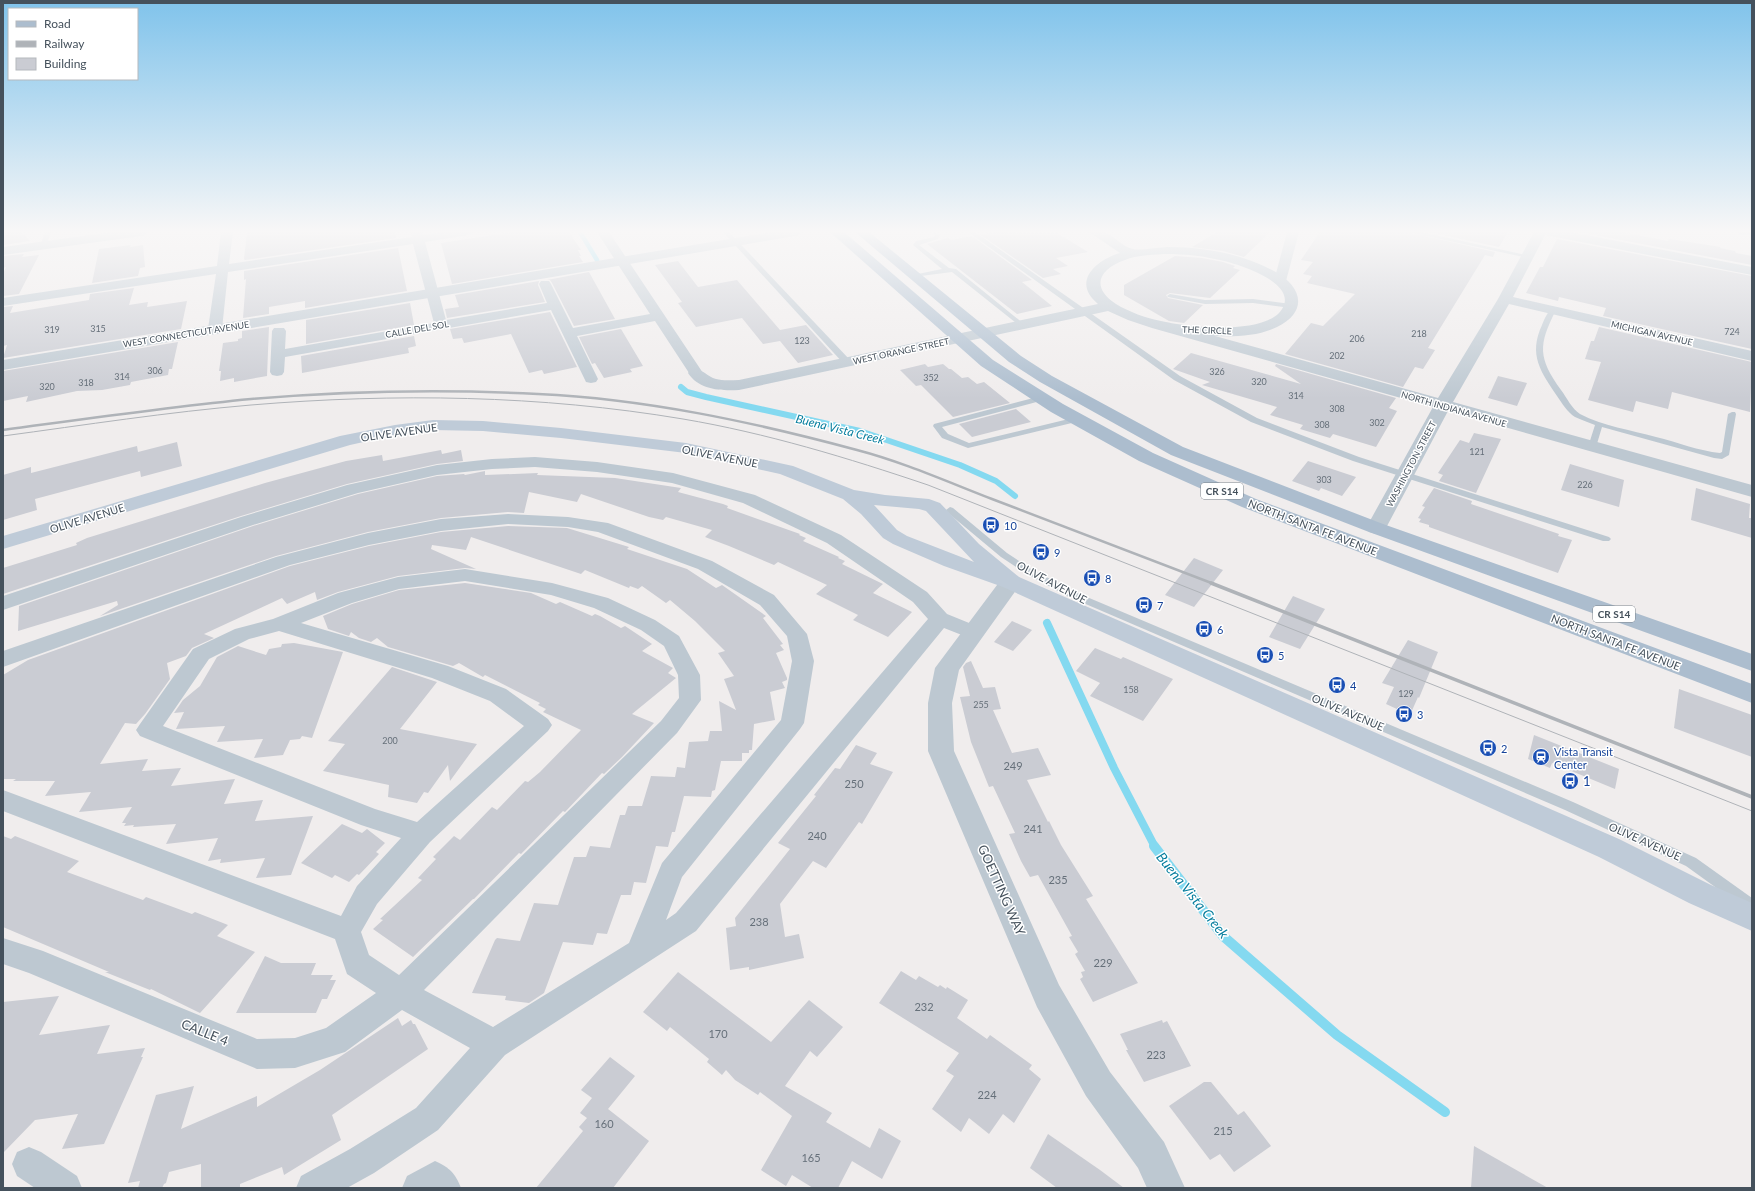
<svg xmlns="http://www.w3.org/2000/svg" width="1755" height="1191" font-family="Lato,sans-serif">
<rect width="100%" height="100%" fill="#f0eded"/>
<g fill="none" stroke-linecap="round" stroke-linejoin="round">
<polyline stroke="#84d9f0" stroke-width="4.5" points="580,232 597,260"/>
<polyline stroke="#84d9f0" stroke-width="6" points="681,387 687,392 706,397 860,431 960,465 996,481 1015,496"/>
<polyline stroke="#84d9f0" stroke-width="8" points="1047,623 1114,768 1155,847"/>
<polyline stroke="#84d9f0" stroke-width="10" points="1154,846 1223,936 1337,1035 1445,1112"/>
</g>
<g fill="#caccd3">
<polygon points="3,232 22,232 30,241 3,245"/>
<polygon points="247,232 395,232 396,238 245,260 244,259"/>
<polygon points="513,232 569,232 581,250 578,250 581,256 579,256 583,262 452,284 441,243"/>
<polygon points="994,232 1057,233 1088,252 1056,258 1068,266 1053,269 1061,274 1043,278 981,235"/>
<polygon points="1217,232 1270,232 1244,257 1223,251 1192,247"/>
<polygon points="1320,232 1407,232 1495,252 1493,257 1485,255 1428,348 1435,350 1423,369 1415,367 1403,387 1285,354 1311,323 1323,326 1355,294 1307,283 1312,276 1303,274 1313,262 1301,260"/>
<polygon points="1429,232 1508,232 1499,247"/>
<polygon points="1579,232 1622,232 1668,241 1669,239 1721,247 1720,248 1735,251 1736,253 1752,256 1752,265"/>
<polygon points="972,236 1032,280 1022,282 1052,306 1017,314 927,244 948,238 951,240"/>
<polygon points="1557,239 1752,276 1752,349 1603,316 1606,308 1559,297 1558,301 1526,293 1540,267 1543,267"/>
<polygon points="131,245 130,247 143,245 145,267 140,268 138,276 92,283 99,249"/>
<polygon points="398,248 407,291 305,308 305,301 269,307 269,314 243,318 246,279 244,280 244,271"/>
<polygon points="24,254 22,257 39,255 19,294 3,296 3,274 6,267 3,268 3,256"/>
<polygon points="1175,256 1202,258 1223,262 1235,266 1233,268 1240,270 1210,298 1170,293 1166,295 1168,298 1203,305 1184,323 1169,321 1124,295 1124,285"/>
<polygon points="678,261 698,287 737,280 780,330 806,325 833,355 798,363 780,341 763,344 742,318 696,327 678,303 682,302 655,265"/>
<polygon points="589,272 615,319 574,326 552,283 550,280 547,280"/>
<polygon points="539,281 538,285 545,302 447,318 445,309 459,307 455,295"/>
<polygon points="134,288 129,305 148,302 147,307 187,301 181,329 3,358 7,345 3,346 3,307 13,306 10,313 89,300 90,294"/>
<polygon points="410,303 414,325 306,344 306,320"/>
<polygon points="550,312 577,367 544,374 542,370 529,373 511,334 464,343 462,338 453,339 450,329"/>
<polygon points="269,327 267,376 234,382 234,378 220,381 221,371 219,371 223,343 238,341 238,339 242,338 242,331"/>
<polygon points="1599,327 1752,362 1750,412 1672,392 1668,409 1636,401 1633,412 1588,400 1601,362 1585,359 1591,341 1594,341"/>
<polygon points="621,329 643,366 630,369 632,372 604,378 595,363 592,364 579,337"/>
<polygon points="414,336 416,346 408,348 409,353 302,373 301,356"/>
<polygon points="178,342 172,369 169,369 168,375 131,382 130,385 102,390 77,391 26,402 28,396 3,401 3,371"/>
<polygon points="1191,353 1301,384 1275,366 1276,364 1396,398 1389,408 1397,411 1376,447 1333,434 1330,438 1300,429 1303,425 1270,415 1277,407 1202,385 1210,382 1173,369"/>
<polygon points="925,364 928,367 943,364 949,369 951,369 962,378 968,377 977,384 984,382 1010,403 953,417 921,385 916,386 900,370"/>
<polygon points="1498,376 1527,383 1517,406 1488,398"/>
<polygon points="1016,409 1031,422 972,437 959,424"/>
<polygon points="1474,433 1501,439 1476,493 1439,481 1443,475 1438,473 1460,440 1469,443"/>
<polygon points="177,442 182,466 141,477 140,471 35,499 37,510 3,520 3,475 31,467 31,473 137,446 138,452"/>
<polygon points="441,450 442,454 461,450 463,461 437,464 347,484 241,516 3,594 3,568 77,545 76,543 87,538 265,483 346,461 382,455 383,461"/>
<polygon points="1308,461 1356,477 1342,496 1321,488 1319,491 1292,481"/>
<polygon points="1570,464 1624,480 1619,507 1561,490"/>
<polygon points="485,471 485,475 538,473 537,475 615,478 681,488 678,492 723,504 728,506 727,508 800,534 799,535 806,538 803,541 839,557 838,558 845,561 842,564 883,584 873,593 912,612 888,637 853,620 858,615 816,594 827,585 778,562 774,565 729,546 705,537 712,530 666,517 663,520 649,517 581,494 577,502 529,492 524,513 508,512 441,518 368,532 276,556 100,616 118,605 117,601 18,631 19,606 253,526 358,494 437,476 464,474 465,475"/>
<polygon points="1434,488 1472,501 1471,504 1559,534 1558,536 1572,540 1558,573 1429,527 1429,525 1419,522 1421,519 1418,518 1425,507 1422,506"/>
<polygon points="1696,488 1750,504 1749,518 1752,518 1752,538 1691,520"/>
<polygon points="508,526 567,528 629,547 627,549 687,569 716,588 722,585 766,616 763,618 783,644 780,645 784,650 776,653 787,678 787,680 782,682 785,688 770,692 775,720 754,724 752,750 749,750 749,753 742,753 742,761 721,761 715,790 712,791 711,797 684,796 675,832 672,832 668,847 656,846 646,883 634,882 631,895 621,895 607,934 597,933 593,945 563,942 544,993 529,1003 505,1000 506,996 472,993 495,940 497,938 520,941 534,903 558,905 574,857 586,857 590,846 610,848 620,815 625,815 628,806 642,806 651,776 675,777 677,767 685,768 689,742 708,741 710,731 722,731 719,701 736,710 724,679 734,676 718,653 725,651 695,621 670,600 666,603 642,586 638,589 630,586 629,588 585,570 581,574 471,537 466,550 432,545 431,549 476,569 465,568 398,576 338,592 317,600 315,592 287,604 282,598 204,634 214,638 192,648 186,656 167,663 170,679 145,714 136,724 125,723 100,764 148,759 142,771 181,768 171,786 235,779 224,804 263,800 255,821 313,816 291,875 256,878 265,858 220,863 221,859 208,861 218,838 166,844 176,824 133,827 134,825 124,826 126,823 122,823 132,807 79,812 91,792 45,796 55,781 13,781 16,779 3,779 3,675 28,660 290,566 369,546 441,532"/>
<polygon points="1194,558 1223,570 1194,607 1165,595"/>
<polygon points="465,583 531,593 556,604 560,602 592,616 595,614 600,616 621,628 625,626 652,644 642,651 673,668 668,673 676,678 632,714 654,723 622,757 604,774 602,773 565,812 563,811 521,854 519,853 474,899 473,899 413,957 373,929 383,920 380,919 422,880 418,878 436,859 433,857 454,836 460,840 492,807 497,810 525,781 528,782 540,772 581,730 543,712 546,709 538,705 540,703 485,675 483,677 459,663 453,666 388,647 377,638 371,642 359,638 351,632 349,636 328,629 323,616 352,604 399,590"/>
<polygon points="1293,596 1325,609 1300,649 1269,637"/>
<polygon points="1012,621 1032,630 1013,651 994,642"/>
<polygon points="1408,640 1438,652 1419,698 1418,697 1410,715 1386,704 1394,687 1382,683"/>
<polygon points="294,643 343,652 312,738 302,736 300,739 290,740 283,755 254,758 263,739 217,742 225,726 176,729 184,712 174,713 183,700 200,686 217,657 238,646 266,655 269,649 281,647 282,644"/>
<polygon points="1095,648 1121,659 1123,657 1173,679 1143,721 1090,696 1100,683 1076,671"/>
<polygon points="971,661 983,688 995,687 1001,709 993,710 1012,753 1038,748 1051,775 1027,780 1048,822 1049,821 1061,845 1093,896 1086,899 1138,983 1093,1002 1080,979 1083,977 1081,972 1085,971 1075,954 1078,952 1069,937 1072,936 1038,875 1030,877 1021,861 1009,834 1015,833 993,786 989,787 971,742 960,697 970,696 963,667 966,663"/>
<polygon points="392,667 437,682 400,729 477,744 450,781 448,765 428,793 424,792 417,803 388,797 389,785 323,771 345,744 328,741"/>
<polygon points="1679,689 1752,715 1752,757 1674,728"/>
<polygon points="1534,735 1619,769 1615,789 1552,763 1550,768 1528,759"/>
<polygon points="856,745 877,753 870,764 893,772 862,824 859,822 826,868 813,861 780,904 785,937 799,934 804,958 749,970 749,967 730,970 726,928 736,926 735,918 790,849 778,843 816,796 814,795 835,768 840,769"/>
<polygon points="342,824 362,833 367,829 385,843 376,852 379,854 359,875 357,874 349,882 335,875 332,878 301,863"/>
<polygon points="3,836 11,839 15,836 79,861 67,872 143,900 146,897 192,914 195,912 228,925 217,936 255,952 200,1013 151,989 150,990 105,972 109,972 3,927"/>
<polygon points="265,956 281,963 316,963 311,975 333,975 330,980 336,980 327,999 322,999 316,1013 236,1013"/>
<polygon points="901,971 916,980 919,976 938,987 940,985 946,989 947,987 968,1000 957,1018 987,1039 990,1035 1032,1065 1029,1069 1041,1079 1014,1123 1003,1114 989,1134 969,1118 961,1132 932,1109 954,1076 946,1071 959,1053 879,1003"/>
<polygon points="678,972 771,1042 809,1000 843,1027 817,1057 810,1051 785,1086 832,1113 826,1122 870,1148 879,1128 901,1141 882,1179 852,1161 838,1188 813,1188 792,1175 786,1186 761,1170 792,1116 760,1092 758,1095 735,1080 726,1070 722,1075 707,1062 709,1059 670,1027 667,1031 643,1012"/>
<polygon points="59,996 39,1035 110,1025 97,1054 145,1048 141,1057 143,1057 104,1144 62,1149 78,1114 35,1120 3,1153 3,1002"/>
<polygon points="398,1018 402,1026 411,1020 413,1024 415,1024 428,1049 332,1115 341,1140 284,1175 282,1167 240,1184 240,1188 201,1188 201,1164 169,1172 166,1183 164,1184 162,1188 138,1188 140,1181 128,1183 156,1095 194,1086 181,1129 257,1096 257,1107 320,1070"/>
<polygon points="1162,1020 1163,1023 1167,1021 1191,1066 1144,1082 1126,1050 1128,1050 1120,1034"/>
<polygon points="610,1057 635,1076 608,1109 649,1141 613,1188 536,1188 583,1131 579,1127 587,1118 580,1113 592,1098 581,1090"/>
<polygon points="1204,1082 1211,1082 1238,1115 1244,1111 1271,1146 1234,1172 1220,1154 1210,1160 1169,1106"/>
<polygon points="1048,1134 1100,1170 1124,1188 1057,1188 1030,1168"/>
<polygon points="1474,1146 1548,1188 1471,1188"/>
</g>
<g fill="none" stroke-linecap="round" stroke-linejoin="round">
<g fill="#bdc8d1" fill-rule="evenodd">
<polygon points="45,232 51,232 46,246 43,248 40,246"/>
<polygon points="723,232 729,232 850,360 850,364 844,364"/>
<polygon points="932,232 940,234 938,239 919,245 949,268 956,269 1024,324 1024,326 1020,326 952,272 913,277 913,275 942,269 913,245 916,241 934,237 935,235"/>
<polygon points="968,232 975,232 1180,376 1257,418 1359,457 1609,537 1611,539 1609,541 1603,541 1353,461 1251,422 1174,380"/>
<polygon points="1408,232 1421,232 1531,256 1528,258"/>
<polygon points="1170,294 1205,300 1253,299 1291,304 1294,306 1291,308 1253,303 1205,304 1168,297 1167,296"/>
<path d="M 1553,308 L 1556,310 C 1538,345 1538,358 1561,390 C 1567,398 1572,409 1580,414 C 1603,426 1631,430 1656,437 C 1677,442 1699,451 1720,453 L 1722,452 L 1728,414 L 1732,412 L 1735,412 L 1736,414 L 1729,455 L 1722,459 L 1714,458 L 1602,427 L 1596,447 L 1595,449 L 1589,449 L 1588,447 L 1595,425 C 1588,422 1581,420 1575,417 C 1567,412 1562,403 1557,396 C 1541,372 1528,355 1542,325 C 1544,320 1548,310 1553,308 Z"/>
<polygon points="1041,396 1045,398 1044,400 942,427 948,434 969,443 1077,417 1081,419 1080,421 968,448 942,438 933,426 934,424"/>
<polygon points="950,507 953,508 1007,553 1031,569 1075,592 1573,802 1696,858 1752,898 1752,912 1747,910 1686,866 1565,810 1067,596 1025,573 1001,557 947,512 946,510"/>
</g>
<g fill="#bdc8d1" fill-rule="evenodd">
<polygon points="221,232 233,232 229,264 412,237 410,232 422,232 423,235 443,232 474,232 468,235 425,242 446,320 547,303 539,284 541,281 549,281 551,284 573,328 650,314 597,232 609,232 703,373 701,376 696,377 691,376 655,321 577,336 598,379 596,382 591,383 586,382 551,310 285,357 284,372 282,375 277,376 272,375 270,372 272,331 274,328 284,328 286,331 285,349 434,323 413,244 228,272 222,329 220,332 210,332 208,329 216,274 3,306 3,298 217,266"/>
<polygon points="1287,232 1299,232 1286,281 1284,284 1276,284 1274,281"/>
<path d="M 535,457 L 597,462 L 673,473 L 755,495 L 841,535 L 927,592 L 947,614 L 979,627 L 982,632 L 979,637 L 972,639 L 944,628 L 696,931 L 505,1055 L 438,1130 L 374,1173 L 347,1188 L 296,1188 L 301,1176 L 350,1149 L 416,1108 L 470,1048 L 402,1010 L 345,1052 L 295,1068 L 257,1069 L 29,973 L 3,964 L 3,938 L 43,951 L 257,1039 L 295,1038 L 326,1028 L 376,993 L 347,974 L 335,939 L 3,811 L 3,790 L 341,916 L 357,886 L 401,838 L 361,825 L 140,736 L 136,730 L 140,724 L 193,649 L 235,629 L 273,619 L 338,593 L 398,577 L 465,569 L 552,583 L 608,598 L 655,620 L 679,636 L 700,675 L 701,700 L 677,733 L 424,990 L 493,1027 L 629,943 L 662,863 L 781,720 L 792,661 L 787,636 L 760,605 L 698,569 L 598,532 L 568,527 L 508,524 L 441,531 L 369,545 L 290,565 L 3,667 L 3,651 L 276,557 L 368,533 L 441,519 L 508,514 L 568,517 L 608,523 L 712,561 L 774,595 L 807,634 L 814,661 L 804,723 L 800,729 L 682,877 L 666,920 L 676,913 L 928,619 L 913,602 L 827,543 L 743,503 L 672,483 L 597,472 L 535,467 L 492,469 L 437,475 L 358,493 L 253,525 L 3,610 L 3,596 L 241,517 L 347,485 L 437,465 L 492,459 ZM 465,581 L 551,595 L 594,608 L 641,630 L 664,646 L 678,675 L 679,698 L 661,721 L 399,975 L 369,955 L 361,932 L 377,904 L 430,842 L 548,731 L 552,725 L 548,719 L 506,689 L 448,666 L 301,623 L 352,603 L 399,589 ZM 279,631 L 432,678 L 490,701 L 524,726 L 417,822 L 375,809 L 163,726 L 209,659 L 249,639 Z"/>
<polygon points="29,1147 41,1152 77,1176 82,1188 35,1188 17,1176 12,1164 17,1152"/>
<path d="M 435,1161 C 450,1168 455,1173 461,1188 L 402,1188 L 407,1176 Z"/>
</g>
<g fill="#bdc8d1" fill-rule="evenodd">
<polygon points="112,232 147,232 145,235 141,236 3,255 3,247"/>
<polygon points="771,232 801,232 799,235 795,236 3,370 3,360"/>
<path d="M 1089,232 C 1093,232 1100,231 1104,232 C 1114,235 1122,247 1133,249 C 1138,251 1161,247 1169,247 C 1205,247 1242,254 1274,271 C 1302,286 1309,311 1277,327 C 1259,336 1235,337 1215,336 L 1438,398 L 1498,299 L 1534,232 L 1570,232 L 1752,267 L 1752,275 L 1545,235 L 1513,297 L 1752,351 L 1752,361 L 1509,304 L 1453,402 L 1752,485 L 1752,497 L 1448,411 L 1386,528 L 1383,532 L 1376,534 L 1369,532 L 1366,528 L 1433,407 L 1152,328 L 1128,320 L 1108,311 L 739,390 C 721,391 699,390 688,373 L 690,370 C 702,367 706,376 716,379 C 723,381 732,380 739,380 L 1098,304 C 1071,282 1096,260 1120,253 ZM 1164,254 C 1181,254 1198,255 1215,259 C 1233,262 1293,280 1284,305 C 1273,337 1186,327 1161,321 C 1146,318 1129,312 1116,304 C 1090,287 1099,269 1125,260 C 1137,255 1151,255 1164,254 Z"/>
<polygon points="1737,232 1752,232 1752,235 1739,235"/>
<polygon points="1011,575 1019,577 1022,582 959,670 952,703 954,751 1059,985 1110,1072 1164,1142 1185,1188 1147,1188 1138,1168 1086,1096 1037,1007 928,751 928,703 935,668 1003,577"/>
</g>
<path fill="#bfcbd8" fill-rule="evenodd" d="M 433,420 L 483,421 L 561,428 L 686,443 L 793,466 L 854,490 L 885,495 L 929,499 L 940,503 L 979,544 L 1019,577 L 1619,839 L 1711,885 L 1752,903 L 1752,931 L 1689,903 L 1599,857 L 1003,587 L 944,566 L 893,544 L 883,538 L 861,514 L 843,499 L 780,474 L 686,453 L 561,438 L 483,431 L 433,430 L 395,435 L 350,445 L 3,549 L 3,536 L 340,436 L 395,425 ZM 874,505 L 919,509 L 926,511 L 974,562 L 907,536 L 897,530 Z"/>
<g fill="#acbdce" fill-rule="evenodd">
<polygon points="830,232 844,232 993,360 1063,404 1153,453 1256,499 1752,684 1752,703 1242,507 1139,461 1051,412 981,366"/>
<polygon points="855,232 869,232 1021,356 1052,376 1183,447 1383,524 1752,654 1752,671 1369,532 1171,455 1040,382 1009,362"/>
</g>
<path stroke="#afb3b8" stroke-width="1" d="M 3,436 C 85,425 168,412 251,405 C 395,393 540,395 683,419 C 766,433 848,458 928,485 L 1752,811"/>
<path stroke="#afb3b8" stroke-width="2.5" d="M 3,430 C 85,419 168,407 251,399 C 346,391 443,389 538,394 C 646,399 753,422 857,450 C 903,462 948,482 992,499 C 1066,527 1140,555 1214,584"/>
<polyline stroke="#afb3b8" stroke-width="3.5" points="1211,583 1752,797"/>
</g>
<linearGradient id="sky" x2="0" y2="1"><stop stop-color="#80c3eb"/><stop offset="0.58" stop-color="#f8f7f7"/><stop offset="1" stop-color="#f8f7f7" stop-opacity="0"/></linearGradient>
<rect width="1755" height="399" fill="url(#sky)"/>
<defs>
<g id="bus-disc" transform="scale(0.9)"><circle r="9.5" fill="#1a4fb4" stroke="#fff"/><path d="M-5-6H5V4H4V6H2V4H-2V6H-4V4H-5ZM-3.5-4V0h7V-4ZM-3.5 1.2v1.5H-2V1.2ZM2 1.2v1.5H3.5V1.2Z" fill="#fff"/></g>
<g id="station-disc" transform="scale(0.9)"><circle r="9.5" fill="#1a4fb4" stroke="#fff"/><path d="M-3-6H3Q5-6 5-4V2Q5 4 3 4L4.5 6H3L1.5 4h-3L-3 6H-4.5L-3 4Q-5 4-5 2V-4Q-5-6-3-6ZM-3.5-4v3h7v-3ZM-3.5 1v1.5H-2V1ZM2 1v1.5H3.5V1Z" fill="#fff"/></g>
</defs>
<g fill-rule="evenodd">
<use href="#bus-disc" x="991" y="525"/>
<use href="#bus-disc" x="1041" y="552"/>
<use href="#bus-disc" x="1092" y="578"/>
<use href="#bus-disc" x="1144" y="605"/>
<use href="#bus-disc" x="1204" y="629"/>
<use href="#bus-disc" x="1265" y="655"/>
<use href="#bus-disc" x="1337" y="685"/>
<use href="#bus-disc" x="1404" y="714"/>
<use href="#bus-disc" x="1488" y="748"/>
<use href="#station-disc" x="1541" y="757"/>
<use href="#bus-disc" x="1570" y="781"/>
</g>
<g text-anchor="middle" dominant-baseline="central" stroke-width="3" stroke-linejoin="round" paint-order="stroke">
<g font-size="9" fill="#66707a">
<text x="98" y="328">315</text>
<text x="52" y="329">319</text>
<text x="1732" y="331">724</text>
<text x="1419" y="333">218</text>
<text x="1357" y="338">206</text>
<text x="802" y="340">123</text>
<text x="1337" y="355">202</text>
<text x="155" y="370">306</text>
<text x="1217" y="371">326</text>
<text x="122" y="376">314</text>
<text x="931" y="377">352</text>
<text x="1259" y="381">320</text>
<text x="86" y="382">318</text>
<text x="47" y="386">320</text>
<text x="1296" y="395">314</text>
<text x="1337" y="408">308</text>
<text x="1377" y="422">302</text>
<text x="1322" y="424">308</text>
<text x="1477" y="451">121</text>
<text x="1324" y="479">303</text>
<text x="1585" y="484">226</text>
<text x="1131" y="689">158</text>
<text x="1406" y="693">129</text>
<text x="981" y="704">255</text>
<text x="390" y="740">200</text>
</g>
<g font-size="9" fill="#45515c" stroke="#fff">
<text transform="translate(417 329) rotate(-10)">CALLE DEL SOL</text>
<text transform="translate(1207 330) rotate(2)">THE CIRCLE</text>
<text transform="translate(1652 333) rotate(13)">MICHIGAN AVENUE</text>
<text transform="translate(186 334) rotate(-9)">WEST CONNECTICUT AVENUE</text>
<text transform="translate(901 351) rotate(-12)">WEST ORANGE STREET</text>
<text transform="translate(1454 409) rotate(16)">NORTH INDIANA AVENUE</text>
<text transform="translate(1411 464) rotate(-62)">WASHINGTON STREET</text>
</g>
<g fill="#fff" stroke="#7d858d" stroke-width="1">
<rect x="1201" y="483" width="42" height="16" rx="3"/>
<rect x="1593" y="606" width="42" height="16" rx="3"/>
</g>
<g font-size="10" font-weight="bold" fill="#45515c">
<text x="1222" y="491">CR S14</text>
<text x="1614" y="614">CR S14</text>
</g>
<g font-size="11" fill="#45515c" stroke="#fff">
<text transform="translate(399 432) rotate(-8)">OLIVE AVENUE</text>
<text transform="translate(720 456) rotate(11)">OLIVE AVENUE</text>
<text transform="translate(87 518) rotate(-17)">OLIVE AVENUE</text>
<text transform="translate(1313 527) rotate(21)">NORTH SANTA FE AVENUE</text>
<text transform="translate(1052 582) rotate(28)">OLIVE AVENUE</text>
<text transform="translate(1616 642) rotate(21)">NORTH SANTA FE AVENUE</text>
<text transform="translate(1348 712) rotate(23)">OLIVE AVENUE</text>
<text transform="translate(1645 841) rotate(24)">OLIVE AVENUE</text>
</g>
<g font-size="11" fill="#164399" stroke="#fff" text-anchor="start">
<text x="1004" y="525">10</text>
<text x="1054" y="552">9</text>
<text x="1105" y="578">8</text>
<text x="1157" y="605">7</text>
<text x="1217" y="629">6</text>
<text x="1278" y="655">5</text>
<text x="1350" y="685">4</text>
<text x="1417" y="714">3</text>
<text x="1501" y="748">2</text>
<text x="1554" y="751">Vista Transit<tspan x="1554" dy="13">Center</tspan></text>
</g>
<g font-size="11" fill="#66707a">
<text x="1013" y="765">249</text>
<text x="854" y="783">250</text>
<text x="1033" y="828">241</text>
<text x="817" y="835">240</text>
<text x="1058" y="879">235</text>
<text x="759" y="921">238</text>
<text x="1103" y="962">229</text>
<text x="924" y="1006">232</text>
<text x="718" y="1033">170</text>
<text x="1156" y="1054">223</text>
<text x="987" y="1094">224</text>
<text x="604" y="1123">160</text>
<text x="1223" y="1130">215</text>
<text x="811" y="1157">165</text>
</g>
<g font-size="12" font-style="italic" fill="#077e9e" stroke="#fff">
<text transform="translate(840 429) rotate(14)">Buena Vista Creek</text>
</g>
<g font-size="13" fill="#164399" stroke="#fff" text-anchor="start">
<text x="1583" y="781">1</text>
</g>
<g font-size="13" fill="#45515c" stroke="#fff">
<text transform="translate(1002 890) rotate(66)">GOETTING WAY</text>
<text transform="translate(205 1032) rotate(22)">CALLE 4</text>
</g>
<g font-size="14" font-style="italic" fill="#077e9e" stroke="#fff">
<text transform="translate(1193 895) rotate(51)">Buena Vista Creek</text>
</g>
</g>
<rect width="1755" height="1191" fill="none" stroke="#45515c" stroke-width="8"/>
<rect x="8" y="8" width="130" height="72" fill="#ffffff" stroke="#b5b9be"/>
<rect x="16" y="21" width="20" height="6" fill="#acbdce" stroke="#b5b9be"/>
<text x="44" y="28" font-size="12" fill="#45515c">Road</text>
<rect x="16" y="41" width="20" height="6" fill="#afb3b8" stroke="#b5b9be"/>
<text x="44" y="48" font-size="12" fill="#45515c">Railway</text>
<rect x="16" y="58" width="20" height="12" fill="#caccd3" stroke="#b5b9be"/>
<text x="44" y="68" font-size="12" fill="#45515c">Building</text>
</svg>
